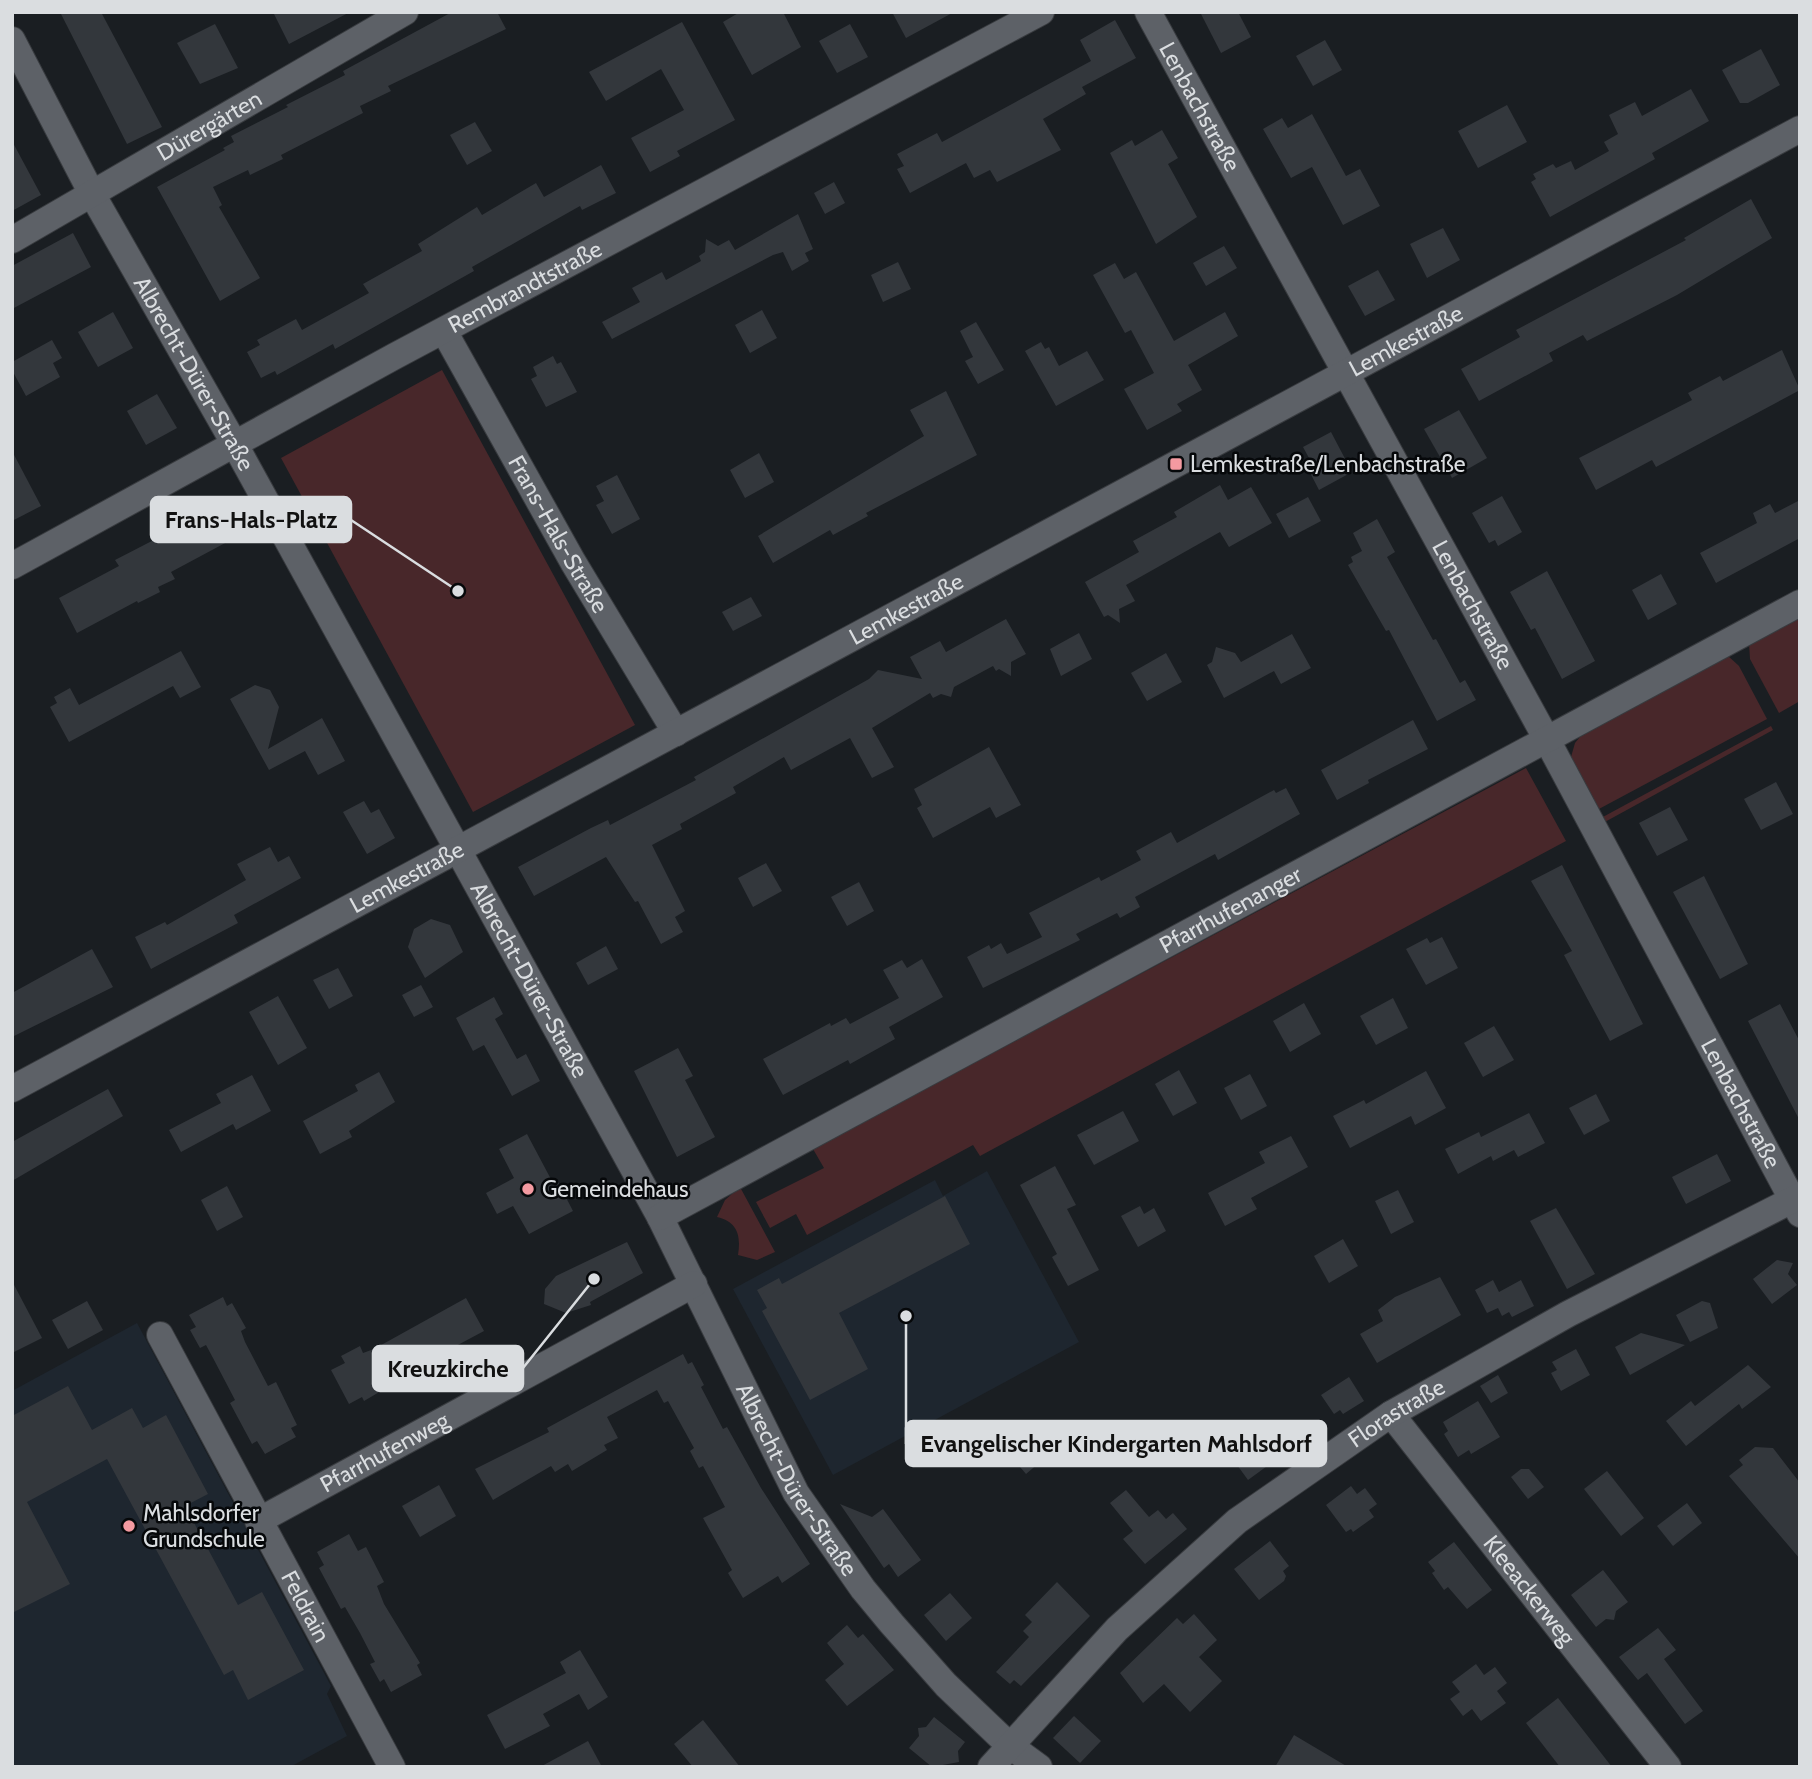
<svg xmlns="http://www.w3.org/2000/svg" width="1812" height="1779" font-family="Cabin,sans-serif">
<rect width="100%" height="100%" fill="#1a1e22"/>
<g fill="#1e262f">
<polygon points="987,1171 1079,1342 833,1475 733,1289 935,1180 943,1196"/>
<polygon points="137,1323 331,1686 327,1694 347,1736 290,1767 12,1767 12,1391"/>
</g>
<g fill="#48272a">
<polygon points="442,370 635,725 473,812 281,458"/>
<polygon points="1800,616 1800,701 1779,713 1750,659 1749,643"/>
<polygon points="1727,655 1739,666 1767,719 1597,810 1571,757 1575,743 1584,732"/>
<polygon points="1771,726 1773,730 1603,823 1601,818"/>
<polygon points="1526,768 1566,841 980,1156 973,1145 807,1235 796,1214 770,1228 756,1202 824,1168 813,1149"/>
<path d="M 740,1187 L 775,1252 L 757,1260 L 738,1255 C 741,1236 738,1222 717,1217 L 725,1200 Z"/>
</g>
<g fill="#33373c">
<polygon points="60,12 101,12 162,127 127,144"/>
<polygon points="273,12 350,12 289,44"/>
<polygon points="452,12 497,12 506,29 388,86 391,91 360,106 363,113 281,155 283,159 250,175 248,170 213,187 222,205 219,207 260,278 220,301 157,187 225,150 223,148 234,142 231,136 288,107 286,105 345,75 343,71"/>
<polygon points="740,12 783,12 801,47 752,75 723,22"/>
<polygon points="892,12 954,12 906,38"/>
<polygon points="1200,12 1238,12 1251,37 1221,53"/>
<polygon points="1115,20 1136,58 1082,87 1086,94 1043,119 1061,150 997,182 990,170 974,178 966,163 910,193 897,169 904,166 897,154 937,133 942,142 1091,61 1080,40"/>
<polygon points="682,22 735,120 677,151 680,156 650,172 631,138 684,110 661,69 606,101 589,72"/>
<polygon points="215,24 238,68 200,84 177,43"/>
<polygon points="850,24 868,57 837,73 819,41"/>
<polygon points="1325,40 1342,70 1313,86 1296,56"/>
<polygon points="1761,49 1780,85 1748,103 1740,103 1722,70"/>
<polygon points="1691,89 1709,121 1652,153 1655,159 1550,217 1531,182 1536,179 1533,174 1553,164 1556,168 1571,161 1575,170 1609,151 1604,142 1618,134 1609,115 1635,102 1642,116"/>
<polygon points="1507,105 1527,142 1478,168 1458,131"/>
<polygon points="1312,114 1346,176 1360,169 1380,206 1343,225 1312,167 1291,178 1263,129 1282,118 1288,128"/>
<polygon points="475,122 492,151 467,165 450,135"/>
<polygon points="1162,130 1178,158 1168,164 1197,217 1156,244 1110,153 1132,140 1135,146"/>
<polygon points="12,141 41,195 12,211"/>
<polygon points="601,165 616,193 582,210 580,206 518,241 472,267 474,271 335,349 333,344 277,375 275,371 261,378 247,352 260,345 257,340 296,319 302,330 369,293 363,284 422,251 418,244 477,207 482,215 536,183 544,197"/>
<polygon points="834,182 845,203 825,214 814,193"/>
<polygon points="1751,199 1772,238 1677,295 1587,341 1583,335 1549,353 1553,361 1479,401 1461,369 1520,337 1516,330 1686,240 1684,238"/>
<polygon points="798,214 813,249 805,253 809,261 792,271 783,252 773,255 612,339 602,322 640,302 632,288 662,272 666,280 701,261 699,256 705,252 706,239 718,246 729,240 735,250"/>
<polygon points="1443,228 1460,260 1427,278 1410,244"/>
<polygon points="73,233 91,267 12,309 12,266"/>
<polygon points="1224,246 1237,268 1206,286 1193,263"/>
<polygon points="898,262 911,289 883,302 871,275"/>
<polygon points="1115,263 1124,279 1136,272 1174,341 1225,312 1238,336 1188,365 1202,390 1177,404 1182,411 1147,430 1124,389 1154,373 1131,330 1125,333 1093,275"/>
<polygon points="1378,270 1395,300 1365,316 1348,286"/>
<polygon points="762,310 777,338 750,353 735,325"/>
<polygon points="113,312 133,348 98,367 78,332"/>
<polygon points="976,322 1004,370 978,384 965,361 973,357 960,331"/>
<polygon points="52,340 62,358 53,363 60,377 26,396 12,370 12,362"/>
<polygon points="1041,342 1045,349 1049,347 1059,366 1087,351 1104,380 1056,406 1025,351"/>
<polygon points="1782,350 1800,390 1656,467 1652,460 1596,490 1579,458 1692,400 1688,393 1720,376 1723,381"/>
<polygon points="553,356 557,364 561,362 577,392 546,407 531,379 537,376 533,367"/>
<polygon points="946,391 977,455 866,513 868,516 833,535 830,530 773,563 758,536 924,436 910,410"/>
<polygon points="157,394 177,428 146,445 127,411"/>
<polygon points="1459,410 1487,458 1452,478 1424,429"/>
<polygon points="1331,432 1352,472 1319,490 1304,461 1309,458 1303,447"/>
<polygon points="12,451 41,506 12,521"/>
<polygon points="759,453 774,482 745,498 730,470"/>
<polygon points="617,475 640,519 612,534 596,505 604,501 596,486"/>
<polygon points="1220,485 1228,500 1251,487 1272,523 1229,547 1220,532 1126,585 1135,601 1119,609 1120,623 1108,615 1104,617 1085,582 1139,552 1133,541 1177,517 1174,512"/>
<polygon points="1502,496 1522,532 1498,546 1495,540 1489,543 1472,513"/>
<polygon points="1308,497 1321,521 1289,538 1276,514"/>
<polygon points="1800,500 1800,538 1716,583 1700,553 1757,523 1753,513 1770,504 1775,513"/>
<polygon points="210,511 227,542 171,572 175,579 158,587 160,592 138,603 137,601 77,633 59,598 119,566 115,560"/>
<polygon points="1377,519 1395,552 1387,557 1433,640 1436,639 1460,683 1465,680 1476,700 1437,721 1389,630 1386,631 1348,565 1353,562 1351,557 1362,551 1353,533"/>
<polygon points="1547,571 1595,661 1562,679 1535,628 1531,630 1510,592"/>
<polygon points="1661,574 1677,604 1648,620 1632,590"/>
<polygon points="751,597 762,616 733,631 722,612"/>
<polygon points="1006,619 1026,654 1011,662 1011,676 999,669 996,671 993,666 954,687 951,697 941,694 933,698 930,693 872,728 894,767 872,778 850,738 791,770 784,757 733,787 736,793 680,824 682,829 652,845 685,911 675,917 683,932 661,944 638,901 635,902 606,857 534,896 518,867 591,828 608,820 610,825 696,780 694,777 869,679 878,670 922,679 910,657 940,641 946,652"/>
<polygon points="1079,633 1092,659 1061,676 1050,649"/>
<polygon points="1292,634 1311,668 1281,684 1274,671 1224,698 1207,665 1212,662 1216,647 1235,653 1241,662"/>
<polygon points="181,651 201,687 180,698 173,686 69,742 50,707 57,703 54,697 70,688 79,705"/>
<polygon points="1166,653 1182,682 1147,701 1131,673"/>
<polygon points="255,685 270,690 279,707 268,749 322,718 345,761 318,775 305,751 269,770 230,699"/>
<polygon points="1413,720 1428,749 1368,780 1369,783 1337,800 1321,770"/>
<polygon points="989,747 1021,805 996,818 990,807 933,838 917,808 922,805 914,789"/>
<polygon points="1776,782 1793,814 1761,830 1744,799"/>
<polygon points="1286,788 1300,814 1218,860 1215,854 1135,897 1140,907 1120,918 1117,913 1076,934 1080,940 983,988 967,957 989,945 991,949 1001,943 1007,954 1042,937 1029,913 1099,877 1101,881 1141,860 1136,851 1171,832 1177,843 1274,790 1276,793"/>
<polygon points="364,801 371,813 379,809 395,838 367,854 343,812"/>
<polygon points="1670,807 1688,840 1657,856 1639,823"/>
<polygon points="270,847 278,862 289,856 301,878 234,915 238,923 151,969 135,937 165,922 167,925 246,880 237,864"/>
<polygon points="766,863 782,891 753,907 738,878"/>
<polygon points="1562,865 1643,1024 1610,1041 1564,955 1572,951 1531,881"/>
<polygon points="1704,876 1748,964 1720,979 1673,892"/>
<polygon points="859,882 874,911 847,926 831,897"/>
<polygon points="431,919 450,925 463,952 425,978 408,947 414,929"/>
<polygon points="1442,937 1458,968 1426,985 1406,949 1427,938 1430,943"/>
<polygon points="606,946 618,969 588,985 576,963"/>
<polygon points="92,949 113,987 12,1037 12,993"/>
<polygon points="922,959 943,997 889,1027 895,1039 850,1064 848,1060 783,1095 763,1059 830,1023 831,1026 846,1018 850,1024 899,998 883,970 902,960 907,968"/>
<polygon points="338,968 353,996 329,1009 313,980"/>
<polygon points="421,985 433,1007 414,1017 402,995"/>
<polygon points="278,996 307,1048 278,1065 249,1012"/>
<polygon points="494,997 503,1014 495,1019 517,1059 526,1054 540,1081 512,1096 484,1045 473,1051 456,1018"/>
<polygon points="1393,998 1408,1028 1376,1045 1360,1016"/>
<polygon points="1304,1003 1321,1034 1290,1052 1273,1021"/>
<polygon points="1780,1004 1800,1042 1800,1121 1748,1021"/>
<polygon points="1494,1026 1514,1060 1483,1077 1464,1043"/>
<polygon points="678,1048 693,1076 685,1080 715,1137 677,1157 634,1071"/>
<polygon points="1179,1070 1197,1103 1173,1116 1155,1084"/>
<polygon points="1426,1071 1446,1108 1415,1125 1411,1116 1350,1148 1333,1116 1364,1100 1366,1104"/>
<polygon points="379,1072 395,1102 349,1131 352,1137 320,1154 303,1121 358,1091 355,1085"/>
<polygon points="1250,1074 1267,1106 1241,1120 1224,1088"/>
<polygon points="252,1075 271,1111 236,1130 233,1124 181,1152 169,1130 221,1103 216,1094"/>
<polygon points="108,1089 123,1116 12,1181 12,1142"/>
<polygon points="1596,1094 1610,1121 1584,1135 1569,1108"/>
<polygon points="1123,1111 1139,1141 1094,1165 1077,1135"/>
<polygon points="1529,1113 1545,1143 1518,1157 1514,1150 1493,1161 1491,1156 1458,1174 1445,1149 1479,1132 1481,1137"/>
<polygon points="527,1134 553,1183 557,1180 573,1211 529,1234 513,1206 497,1214 486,1193 514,1178 499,1149"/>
<polygon points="1291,1136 1308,1167 1251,1198 1257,1209 1225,1226 1208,1193 1265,1163 1259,1152"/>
<polygon points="1717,1154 1731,1181 1686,1204 1672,1177"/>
<polygon points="1055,1166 1076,1205 1067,1209 1099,1270 1068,1286 1052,1257 1057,1254 1020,1185"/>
<polygon points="227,1186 243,1217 217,1231 201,1200"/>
<polygon points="1398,1190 1414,1222 1391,1234 1375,1201"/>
<polygon points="945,1196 970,1244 839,1313 868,1369 810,1400 762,1311 767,1308 757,1290 779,1278 782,1284"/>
<polygon points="1140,1206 1144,1214 1154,1208 1166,1231 1138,1247 1121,1216"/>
<polygon points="1556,1208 1595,1274 1567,1289 1530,1221"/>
<polygon points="1343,1239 1358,1266 1329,1283 1314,1256"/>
<polygon points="627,1242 643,1273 590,1302 591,1305 566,1313 544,1304 545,1289 556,1276"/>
<polygon points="1777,1260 1793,1263 1788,1274 1797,1285 1772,1304 1753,1279"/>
<polygon points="1440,1277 1461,1315 1377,1363 1360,1334 1383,1321 1378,1310 1395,1297"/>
<polygon points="1493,1280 1499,1292 1521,1280 1534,1306 1512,1317 1509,1312 1502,1316 1498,1308 1487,1313 1475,1290"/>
<polygon points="12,1281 42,1338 12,1353"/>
<polygon points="223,1297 227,1306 232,1303 246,1328 241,1331 245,1342 268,1386 276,1382 297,1425 291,1428 296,1437 265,1454 257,1441 252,1444 230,1403 235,1400 213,1358 206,1345 200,1348 190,1330 196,1327 189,1315"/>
<polygon points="466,1298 484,1331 379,1387 381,1391 364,1401 362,1397 349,1404 331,1370 345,1363 341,1356 360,1346 363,1353 374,1349"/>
<polygon points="87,1301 103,1330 68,1349 52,1320"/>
<polygon points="1702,1301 1710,1303 1718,1328 1690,1342 1676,1315"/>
<polygon points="1641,1333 1685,1345 1630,1375 1615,1347"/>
<polygon points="1576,1349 1590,1375 1561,1391 1551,1373 1557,1370 1552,1362"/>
<polygon points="683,1354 688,1364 692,1362 704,1385 701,1387 723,1429 727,1427 761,1488 810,1564 782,1583 778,1576 743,1598 728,1573 732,1570 703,1518 725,1507 703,1466 699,1468 690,1451 694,1448 668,1401 664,1403 657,1390 607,1417 618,1438 604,1445 607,1450 572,1471 568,1464 555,1472 551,1466 493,1500 475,1469 549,1432 547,1428"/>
<polygon points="1748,1365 1771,1387 1742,1409 1739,1404 1686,1446 1666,1421 1691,1401 1695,1406"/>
<polygon points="1498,1375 1508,1393 1491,1403 1480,1386"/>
<polygon points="1349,1377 1364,1401 1343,1414 1340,1410 1334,1414 1321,1395"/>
<polygon points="68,1386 92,1430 132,1408 143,1428 166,1415 208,1494 185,1506 238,1605 262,1592 304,1670 248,1700 233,1670 224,1675 107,1459 27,1502 70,1584 12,1613 12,1416"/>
<polygon points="1478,1401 1500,1437 1471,1454 1469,1450 1458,1457 1444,1434 1448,1431 1443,1422"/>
<polygon points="1013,1422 1023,1427 1030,1440 1046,1457 1026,1474 1014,1460 1009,1465 989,1444"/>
<polygon points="1266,1427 1285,1453 1248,1480 1229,1454"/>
<polygon points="1755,1447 1773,1448 1800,1483 1800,1559 1729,1476 1743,1465 1739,1460"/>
<polygon points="1521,1469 1529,1469 1544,1487 1528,1499 1511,1477"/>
<polygon points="1607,1471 1644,1518 1621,1536 1584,1489"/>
<polygon points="439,1485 456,1516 420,1537 402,1506"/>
<polygon points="1351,1486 1357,1494 1365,1488 1377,1504 1369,1510 1374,1517 1353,1532 1351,1529 1346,1532 1326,1505"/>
<polygon points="1126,1490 1149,1517 1158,1510 1166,1519 1173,1513 1187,1529 1145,1564 1123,1539 1133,1531 1110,1503"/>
<polygon points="1687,1503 1702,1523 1673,1546 1657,1526"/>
<polygon points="840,1504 872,1517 883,1509 921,1560 898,1577 889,1564 884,1568"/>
<polygon points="349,1534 358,1551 366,1547 384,1582 377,1586 384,1604 420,1663 417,1665 422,1675 391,1692 384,1679 380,1682 370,1664 375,1662 360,1633 345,1607 341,1609 319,1568 324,1565 317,1552"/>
<polygon points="1270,1541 1289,1566 1283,1571 1286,1576 1284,1581 1259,1600 1234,1569"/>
<polygon points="1454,1542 1492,1590 1467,1609 1448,1587 1444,1590 1432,1573 1435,1571 1428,1562"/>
<polygon points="1603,1570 1628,1602 1616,1611 1614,1620 1606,1619 1596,1627 1571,1595"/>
<polygon points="1057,1582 1090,1616 1021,1686 1014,1680 1010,1684 996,1672 1029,1637 1023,1631 1032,1622 1025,1615"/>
<polygon points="950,1593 972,1618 946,1641 924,1615"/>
<polygon points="1194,1614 1217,1640 1199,1657 1222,1681 1190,1712 1164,1684 1143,1703 1120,1673 1177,1618 1183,1624"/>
<polygon points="847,1625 858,1638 863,1634 894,1670 847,1706 825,1680 844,1664 827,1643"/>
<polygon points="1658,1628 1676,1650 1664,1659 1703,1711 1685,1724 1647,1673 1638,1680 1619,1657"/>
<polygon points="580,1650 608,1697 588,1710 579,1694 543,1714 550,1726 505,1749 487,1715 566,1673 560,1662"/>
<polygon points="1476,1664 1484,1675 1495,1667 1507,1683 1497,1691 1506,1703 1481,1721 1472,1709 1463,1716 1450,1699 1460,1692 1452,1682"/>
<polygon points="1558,1698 1612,1767 1560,1767 1526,1723"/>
<polygon points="1074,1716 1101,1741 1080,1763 1053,1738"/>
<polygon points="934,1717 965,1742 958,1751 959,1762 932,1767 909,1748 919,1736 918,1728 926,1727"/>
<polygon points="703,1720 740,1767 693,1767 674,1744"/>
<polygon points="1294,1735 1348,1767 1275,1767"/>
<polygon points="588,1741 602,1767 540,1767"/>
</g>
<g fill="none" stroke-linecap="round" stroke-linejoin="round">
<g stroke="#383b3f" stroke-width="28">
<g id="minor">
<path id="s1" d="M 1148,12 L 1546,738 L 1800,1214"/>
<path id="s2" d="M 12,40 L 92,194 L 234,443 L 660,1217 L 796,1493 L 863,1589 L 892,1624 L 946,1685 L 1009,1745 L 1039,1767"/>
<path id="s3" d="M 12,240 L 405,12"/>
<path id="s4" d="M 444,331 L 573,562 L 676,733"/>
<path id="s5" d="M 12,566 L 395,356 L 1041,12"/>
<path id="s6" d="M 12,1089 L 1800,129"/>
<path id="s7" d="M 660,1217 L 1800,603"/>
<path id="s8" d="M 160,1335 L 392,1767"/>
<path id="s9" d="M 1391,1414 L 1668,1767"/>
<path id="s10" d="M 258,1521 L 694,1284"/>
<path id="s11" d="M 991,1767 L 1117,1629 L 1237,1521 L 1391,1414 L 1568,1314 L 1800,1196"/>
</g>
</g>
<use href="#minor" stroke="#5d6167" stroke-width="26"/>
</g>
<g fill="#f49aa1" stroke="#06080a" stroke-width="2.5">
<rect x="1169" y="457" width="14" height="14" rx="3.5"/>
<circle cx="528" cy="1189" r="7"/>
<circle cx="129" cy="1526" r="7"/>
</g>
<g text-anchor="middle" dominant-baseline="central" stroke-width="5" stroke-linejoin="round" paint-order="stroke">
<g font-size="23" fill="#dadde0" stroke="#06080a">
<text stroke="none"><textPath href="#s1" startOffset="108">Lenbachstraße</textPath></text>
<text stroke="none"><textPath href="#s3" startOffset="228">Dürergärten</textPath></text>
<text stroke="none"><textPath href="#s5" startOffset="584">Rembrandtstraße</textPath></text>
<text stroke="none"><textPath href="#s6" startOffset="1582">Lemkestraße</textPath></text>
<text stroke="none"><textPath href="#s2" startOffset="380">Albrecht-Dürer-Straße</textPath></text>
<text stroke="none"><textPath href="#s4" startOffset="233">Frans-Hals-Straße</textPath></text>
<text stroke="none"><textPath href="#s1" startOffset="676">Lenbachstraße</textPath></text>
<text stroke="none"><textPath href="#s6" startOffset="1015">Lemkestraße</textPath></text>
<text stroke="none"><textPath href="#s6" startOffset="448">Lemkestraße</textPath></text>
<text stroke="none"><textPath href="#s7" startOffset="648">Pfarrhufenanger</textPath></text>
<text stroke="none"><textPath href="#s2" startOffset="1073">Albrecht-Dürer-Straße</textPath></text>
<text stroke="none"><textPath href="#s1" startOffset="1242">Lenbachstraße</textPath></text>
<text stroke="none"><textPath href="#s11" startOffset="541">Florastraße</textPath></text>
<text stroke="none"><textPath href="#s10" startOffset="144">Pfarrhufenweg</textPath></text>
<text stroke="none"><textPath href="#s2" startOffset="1640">Albrecht-Dürer-Straße</textPath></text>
<text stroke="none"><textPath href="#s9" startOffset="224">Kleeackerweg</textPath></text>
<text stroke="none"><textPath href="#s8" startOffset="308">Feldrain</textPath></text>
</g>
<g font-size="23" fill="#dadde0" stroke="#06080a" text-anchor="start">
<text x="1190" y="464">Lemkestraße/Lenbachstraße</text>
<text x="542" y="1189">Gemeindehaus</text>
<text x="143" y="1513">Mahlsdorfer<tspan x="143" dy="26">Grundschule</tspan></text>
</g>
</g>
<path fill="none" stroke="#dadde0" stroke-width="2.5" d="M458 591L351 520M594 1279L523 1368M906 1316L906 1444"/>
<g fill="#dadde0" stroke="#06080a" stroke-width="2.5">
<circle cx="458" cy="591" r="7"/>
<circle cx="594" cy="1279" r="7"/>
<circle cx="906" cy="1316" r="7"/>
</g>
<g fill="#dadde0" stroke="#dadde0" stroke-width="2.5">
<rect x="151" y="497" width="200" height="45" rx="7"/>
<rect x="373" y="1346" width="150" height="45" rx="7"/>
<rect x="906" y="1421" width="420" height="45" rx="7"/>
</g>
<g font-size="24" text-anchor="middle" font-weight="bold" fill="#111">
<text x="251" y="528">Frans-Hals-Platz</text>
<text x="448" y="1377">Kreuzkirche</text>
<text x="1116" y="1452">Evangelischer Kindergarten Mahlsdorf</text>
</g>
<rect width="1812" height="1779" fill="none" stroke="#dadde0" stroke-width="28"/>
</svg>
